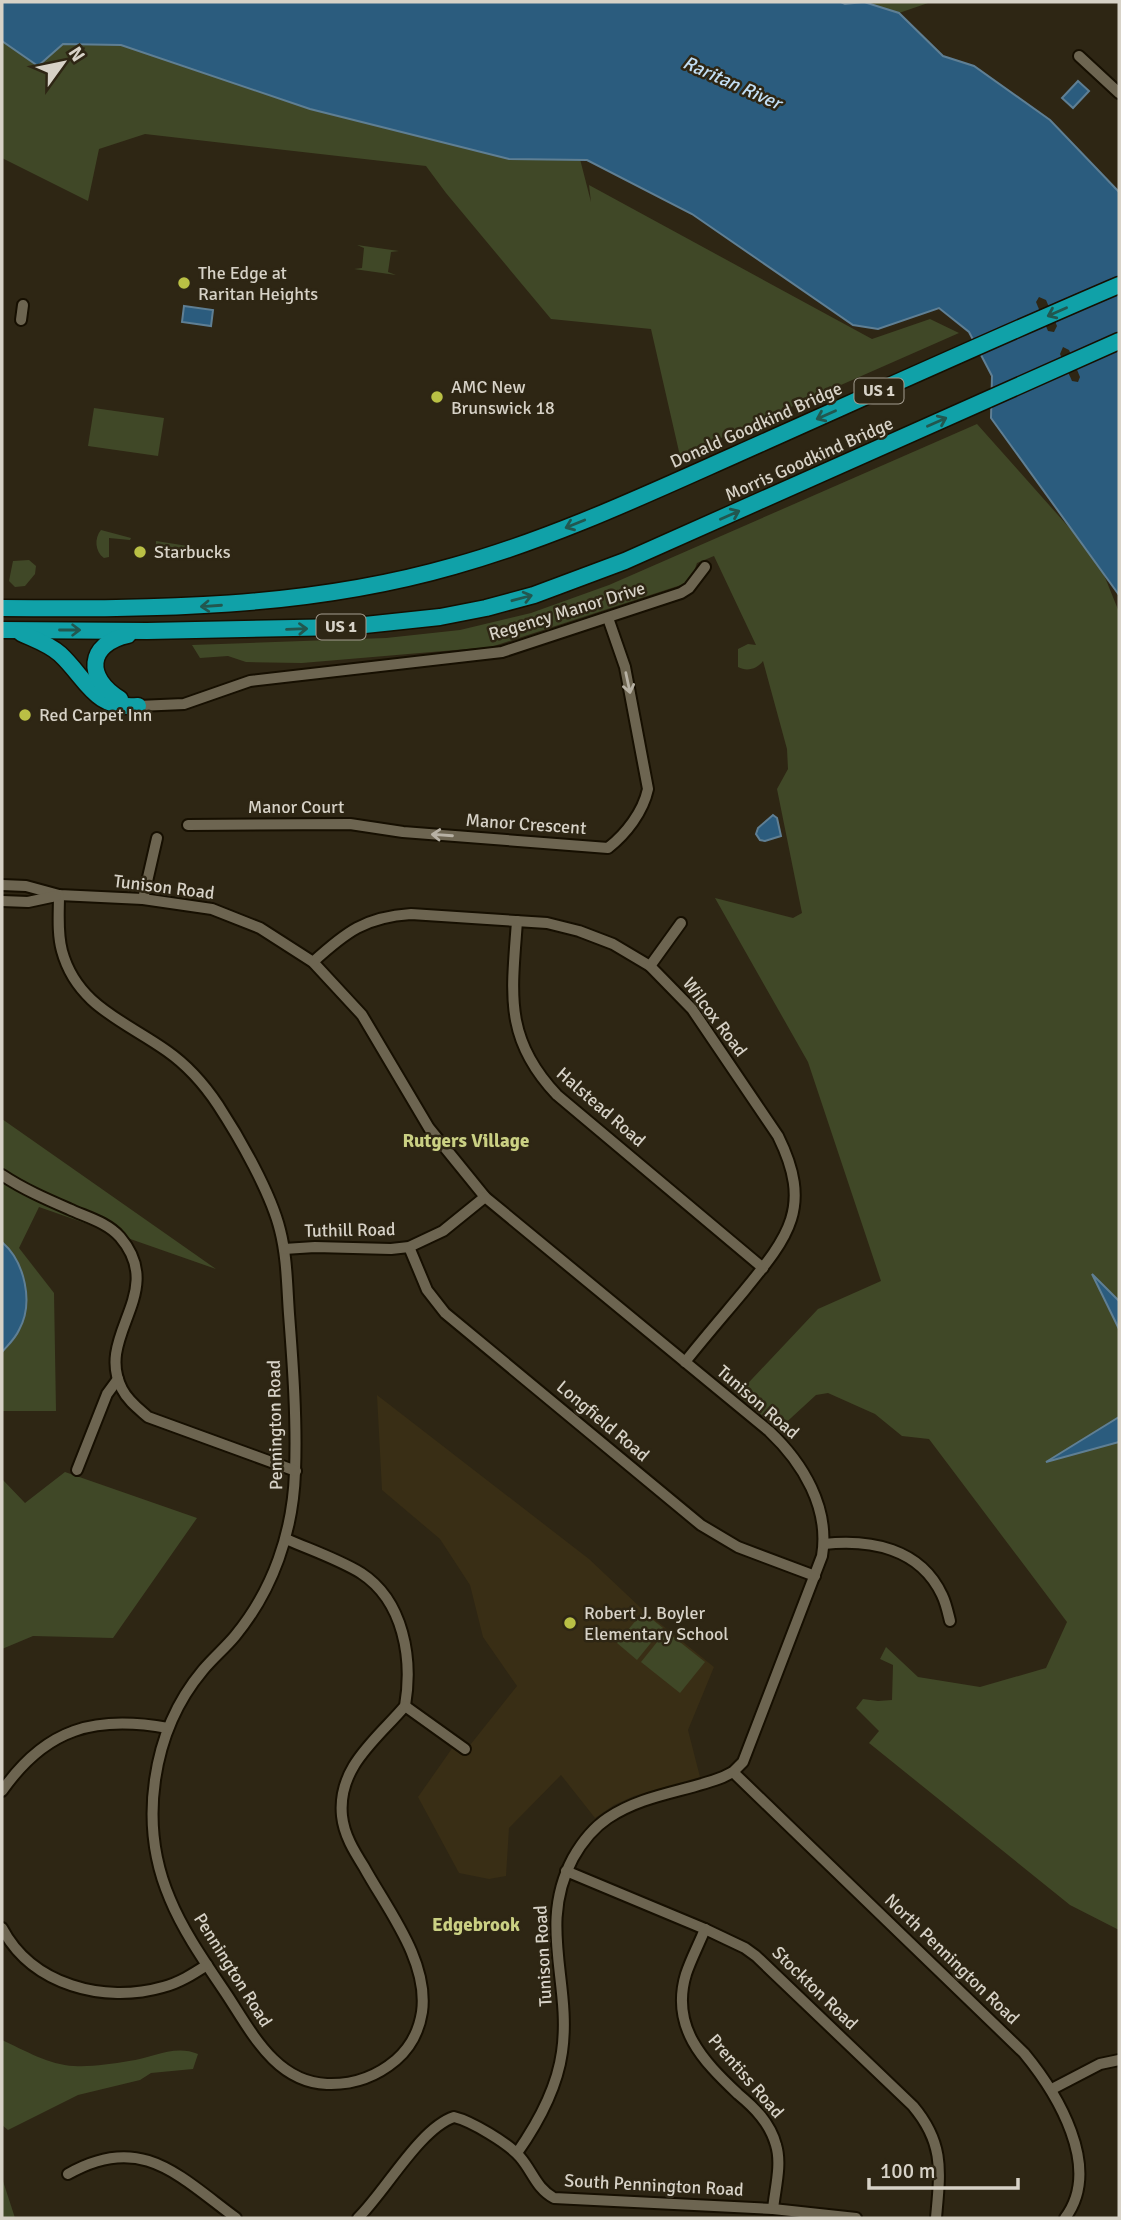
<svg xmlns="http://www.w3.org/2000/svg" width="1121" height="2220" font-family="Signika,sans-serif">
<rect width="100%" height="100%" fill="#2e2614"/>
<polygon fill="#392e15" points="377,1395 589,1559 642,1609 714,1667 688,1730 700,1777 634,1796 614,1805 595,1818 561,1775 509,1828 506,1876 489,1879 459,1873 418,1797 453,1747 463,1754 517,1686 483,1637 470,1585 440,1539 382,1490"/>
<g fill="#404827">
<polygon points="864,2 931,2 899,13"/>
<polygon points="2,31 46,45 142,42 580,159 591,202 589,185 872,339 930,319 959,333 680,456 651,329 551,319 446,193 426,166 145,134 99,149 88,201 2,158"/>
<polygon points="357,245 399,251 391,252 388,272 396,275 354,269 362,268 364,248"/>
<polygon points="94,408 164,418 158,456 88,446"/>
<path d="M 977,424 L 1098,560 L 1119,612 L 1119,1301 L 1094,1277 L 1119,1329 L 1119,1417 L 1049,1461 L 1119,1442 L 1119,1930 L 1070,1905 L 869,1743 L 879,1731 L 856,1708 L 863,1699 L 878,1701 L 892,1700 L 893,1665 L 880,1659 L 886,1647 L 918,1677 L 980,1687 L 1046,1668 L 1067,1622 L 929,1439 L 902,1436 L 875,1414 L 828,1393 L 816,1395 L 779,1429 L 737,1395 L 818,1309 L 881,1281 L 808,1062 L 715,898 L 793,918 L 802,913 L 777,789 L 788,769 L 787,749 L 763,661 C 757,669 747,672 738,667 L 738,649 L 748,644 L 756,645 L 714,556 L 697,563 L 692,577 L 684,584 L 491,647 L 302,663 L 246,662 L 228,656 L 200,658 L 192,645 L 386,638 L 460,630 L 531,613 L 609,585 Z"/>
<path d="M 101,530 L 131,538 L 130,540 L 109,538 L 109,557 L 104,558 C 95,552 94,538 101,530 Z"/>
<polygon points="156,541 194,547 180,557 166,555 166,549 156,547"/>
<polygon points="29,560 36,566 35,574 25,586 15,587 9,581 13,561"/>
<polygon points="2,1119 216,1269 39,1207 19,1248 54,1293 56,1411 2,1411 2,1352 13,1341 11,1251 2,1242"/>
<polygon points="65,1472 197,1518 113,1638 33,1636 2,1649 2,1479 25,1503"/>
<polygon points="643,1612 663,1628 637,1660 617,1643"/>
<polygon points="666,1631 705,1662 680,1693 641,1662"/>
<path d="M 2,2040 C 24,2050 49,2065 74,2066 C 91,2067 111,2064 129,2061 C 152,2058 175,2044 198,2054 L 193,2069 L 151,2073 L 140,2080 L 78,2095 L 8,2130 L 2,2125 Z"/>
<polygon points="2,2178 15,2218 2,2218"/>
</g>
<g fill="#2b5c7e" stroke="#5f7f94" stroke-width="2">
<polygon points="2,2 841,2 845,4 864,2 899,13 943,56 974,66 1050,120 1119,192 1119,595 991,418 992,376 969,332 939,308 878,329 853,325 692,214 587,160 509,159 310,109 121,45 63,44 38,66 2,41"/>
<polygon points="1078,81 1089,91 1073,108 1062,98"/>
<polygon points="184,306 213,310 211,326 182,322"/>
<polygon points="773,815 777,818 781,836 765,841 760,840 756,834 758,828"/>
<path d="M 2,1242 C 25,1262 34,1303 19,1330 C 15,1339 8,1345 2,1352 Z"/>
<polygon points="1092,1274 1119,1301 1119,1329"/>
<polygon points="1119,1417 1119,1442 1046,1462"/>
</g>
<g fill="#2e2614">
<polygon points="1039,297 1046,300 1057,326 1054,332 1048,331 1036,302"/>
<polygon points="1063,347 1069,350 1080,377 1078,382 1072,381 1060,354"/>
</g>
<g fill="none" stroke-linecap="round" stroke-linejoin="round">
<g stroke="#160f01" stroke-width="14">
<g id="minor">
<polyline points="1079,56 1119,93"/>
<polyline points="21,320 23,305"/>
<polyline points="138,706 184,704 250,681 502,652 681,593 689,588 705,567"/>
<path d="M 188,825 L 350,824 L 403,832 L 608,848 C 626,834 643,812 648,789 L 625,667 L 608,618"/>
<path d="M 2,885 L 26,886 L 59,895 L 143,899 L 212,909 L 260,928 L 313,962 L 362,1015 L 429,1128 L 485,1197 L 769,1431 C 803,1463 830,1508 822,1556 L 743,1762 L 733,1772 L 723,1777 C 685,1792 644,1794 608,1818 C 593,1828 582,1842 573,1858 C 537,1925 572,1983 562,2052 C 557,2089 538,2123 517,2153"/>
<path d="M 59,895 C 59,913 57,933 62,951 C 77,1006 125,1021 167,1051 C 187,1065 204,1084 218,1105 C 239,1137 271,1193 280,1230 C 287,1257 287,1286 289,1314 C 293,1366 297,1420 295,1472 C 293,1532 273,1590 235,1636 C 225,1648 213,1658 203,1670 C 151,1732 138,1825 170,1899 C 184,1933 207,1965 227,1995 C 252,2033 276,2082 327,2084 C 353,2085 377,2076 396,2060 C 411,2047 419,2031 422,2012 C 429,1961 387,1909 364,1867 C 354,1851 344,1835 342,1816 C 337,1767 377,1739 405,1706 C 413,1659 404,1601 361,1573 C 338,1559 311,1550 286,1539"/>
<polyline points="143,899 157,838"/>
<polyline points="2,901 28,902 56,896"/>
<path d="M 517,921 C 512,993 503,1038 557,1095 L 763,1268"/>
<path d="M 313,962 C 346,932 365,917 411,914 L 547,923 L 579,931 L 613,944 L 650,966 L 692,1009 L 778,1136 C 813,1207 789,1236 744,1291 C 724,1315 704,1338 685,1362"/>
<polyline points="650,966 681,923"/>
<path d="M 2,1175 C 23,1189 46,1199 69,1209 C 86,1217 107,1222 120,1237 C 168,1293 94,1335 122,1389 C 128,1401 139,1409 148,1417 L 296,1471"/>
<polyline points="409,1247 427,1290 445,1313 701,1525 738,1547 815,1576"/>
<polyline points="284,1249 315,1247 391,1249 409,1247 443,1231 485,1197"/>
<polyline points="77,1470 107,1394 118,1379"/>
<path d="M 824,1544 C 870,1539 920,1548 942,1595 C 946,1603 948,1613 950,1621"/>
<polyline points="405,1706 465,1749"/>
<path d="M 733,1772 L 1024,2053 C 1057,2093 1103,2168 1065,2218"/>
<path d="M 2,1791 C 46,1728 95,1715 168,1728"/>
<path d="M 566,1871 L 705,1929 L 745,1948 L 756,1956 L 913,2106 C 945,2144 940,2172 936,2218"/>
<path d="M 2,1928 C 32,1985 104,2004 163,1987 C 179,1983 193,1974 207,1965"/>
<path d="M 705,1929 C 699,1944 691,1959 686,1974 C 670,2027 703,2061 738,2094 C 755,2108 770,2123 776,2145 C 782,2164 775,2189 773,2209"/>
<polyline points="1052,2089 1100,2064 1119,2060"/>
<path d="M 68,2174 C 141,2132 179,2176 236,2218"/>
<path d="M 358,2218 C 385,2192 420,2128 454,2117 C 471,2121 508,2143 520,2157 C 533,2172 536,2188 554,2198 L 773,2209 L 856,2218"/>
</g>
</g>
<g stroke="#160f01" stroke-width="19">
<g id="highway">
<path d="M 2,608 C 156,609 304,609 454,566 C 551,539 643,496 735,455 C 863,398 990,340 1119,285"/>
<polyline points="2,630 147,631 346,627 440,617 486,608 534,595 625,561 1119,341"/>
<path d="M 21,633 C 34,639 49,644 60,654 C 87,679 94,710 138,706"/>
<path d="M 120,699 C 85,678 87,644 128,635"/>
</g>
</g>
<use href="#minor" stroke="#6d6551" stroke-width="10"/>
<use href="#highway" stroke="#10a1a8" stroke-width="16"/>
</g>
<defs><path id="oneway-shaft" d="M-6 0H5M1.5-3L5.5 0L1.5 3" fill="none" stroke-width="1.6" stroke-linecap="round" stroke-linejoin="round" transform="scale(1.75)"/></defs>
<g stroke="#22574f">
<use href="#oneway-shaft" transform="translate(1057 312) rotate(156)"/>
<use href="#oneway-shaft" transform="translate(826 415) rotate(156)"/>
<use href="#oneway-shaft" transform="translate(937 422) rotate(-24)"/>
<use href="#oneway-shaft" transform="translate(730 515) rotate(-24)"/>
<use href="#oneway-shaft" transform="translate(575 524) rotate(158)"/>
<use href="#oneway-shaft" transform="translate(522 598) rotate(-15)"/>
<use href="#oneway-shaft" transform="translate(211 606) rotate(176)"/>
<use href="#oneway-shaft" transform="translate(297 629) rotate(-2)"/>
<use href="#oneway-shaft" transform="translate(70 630)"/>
</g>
<g stroke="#b7b1a4">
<use href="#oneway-shaft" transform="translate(628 683) rotate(78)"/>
<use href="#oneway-shaft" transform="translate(442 835) rotate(-176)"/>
</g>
<g fill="#bac045" stroke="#2e2614" stroke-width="2.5">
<circle cx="184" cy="283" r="7"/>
<circle cx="437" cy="397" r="7"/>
<circle cx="140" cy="552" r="7"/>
<circle cx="25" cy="715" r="7"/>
<circle cx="570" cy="1623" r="7"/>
</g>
<g text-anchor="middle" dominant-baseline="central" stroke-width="5" stroke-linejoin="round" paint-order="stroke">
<g fill="#2e2614" stroke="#a49e91" stroke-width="2">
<rect x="854.5" y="378.5" width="49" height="25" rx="5"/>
<rect x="316.5" y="614.5" width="49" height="25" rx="5"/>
</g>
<g font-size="16" font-weight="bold" fill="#d7d2c7">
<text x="879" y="391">US 1</text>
<text x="341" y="627">US 1</text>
</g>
<g font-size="18" fill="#d7d2c7" stroke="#2e2614" text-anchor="start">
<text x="198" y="273">The Edge at<tspan x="198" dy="21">Raritan Heights</tspan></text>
<text x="451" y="387">AMC New<tspan x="451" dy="21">Brunswick 18</tspan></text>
<text x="154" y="552">Starbucks</text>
<text x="39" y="715">Red Carpet Inn</text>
<text x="584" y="1613">Robert J. Boyler<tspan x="584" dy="21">Elementary School</tspan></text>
</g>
<g font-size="18" fill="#d7d2c7" stroke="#2e2614">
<text transform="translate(756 425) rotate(-24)">Donald Goodkind Bridge</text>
<text transform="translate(809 459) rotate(-24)">Morris Goodkind Bridge</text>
<text transform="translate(567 611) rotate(-17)">Regency Manor Drive</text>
<text x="296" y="807">Manor Court</text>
<text transform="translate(526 824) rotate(4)">Manor Crescent</text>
<text transform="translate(164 887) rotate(7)">Tunison Road</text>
<text transform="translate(715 1017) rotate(53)">Wilcox Road</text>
<text transform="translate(601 1107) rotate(41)">Halstead Road</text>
<text transform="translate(350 1230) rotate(-1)">Tuthill Road</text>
<text transform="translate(758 1402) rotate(41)">Tunison Road</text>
<text transform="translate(603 1421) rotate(40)">Longfield Road</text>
<text transform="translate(275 1425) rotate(-91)">Pennington Road</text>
<text transform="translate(543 1956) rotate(-93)">Tunison Road</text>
<text transform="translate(952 1959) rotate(44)">North Pennington Road</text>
<text transform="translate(233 1970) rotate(58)">Pennington Road</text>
<text transform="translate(815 1988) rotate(44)">Stockton Road</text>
<text transform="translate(746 2076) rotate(49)">Prentiss Road</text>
<text transform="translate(654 2185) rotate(3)">South Pennington Road</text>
</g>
<g font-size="19" font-style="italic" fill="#c2def4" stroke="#2e2614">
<text transform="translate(732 83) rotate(24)">Raritan River</text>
</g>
<g font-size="19" font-weight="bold" fill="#cad083" stroke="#2e2614">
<text x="466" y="1141">Rutgers Village</text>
<text x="476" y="1925">Edgebrook</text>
</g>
</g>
<rect width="1121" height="2220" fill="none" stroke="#d7d2c7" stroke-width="7"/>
<g transform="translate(63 63) rotate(57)" stroke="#2e2614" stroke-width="5" paint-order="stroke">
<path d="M0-5L12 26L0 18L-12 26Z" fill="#d7d2c7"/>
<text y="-10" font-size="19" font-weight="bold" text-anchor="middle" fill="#d7d2c7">N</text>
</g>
<path d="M869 2178v10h149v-10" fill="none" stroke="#d7d2c7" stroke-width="3.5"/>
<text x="880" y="2178" font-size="21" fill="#d7d2c7" stroke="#2e2614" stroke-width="5" paint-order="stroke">100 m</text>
</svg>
